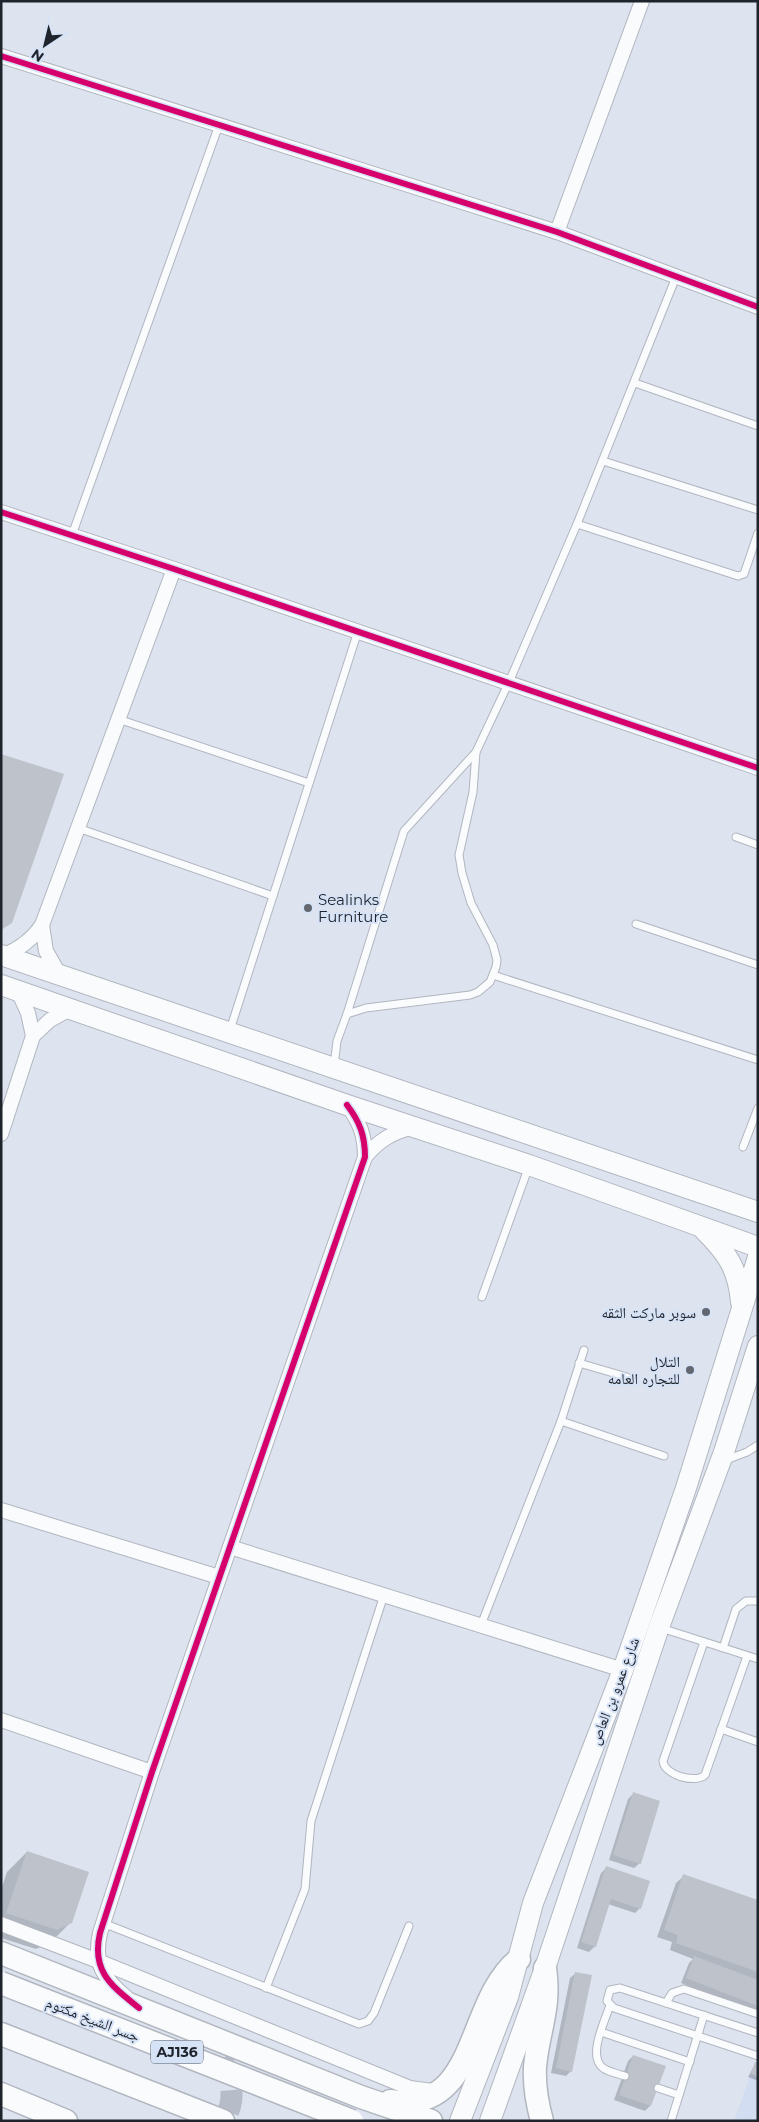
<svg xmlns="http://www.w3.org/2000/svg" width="759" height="2122" font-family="Montserrat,'Noto Naskh Arabic',sans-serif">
<rect width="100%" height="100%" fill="#dde4ef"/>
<polygon fill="#d2ddf1" points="755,2062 758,2063 758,2121 734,2121"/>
<g fill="#0003">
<polygon points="633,1794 640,1863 634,1868 609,1860 628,1799"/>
<polygon points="27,1852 71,1922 51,1942 36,1949 1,1938 1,1890 7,1872"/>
<polygon points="606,1868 640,1908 635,1913 608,1904 595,1946 589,1952 577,1948 601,1873"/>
<polygon points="684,1876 758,1901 758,2013 681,1983 689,1963 693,1959 670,1950 672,1942 657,1937 676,1883"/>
<polygon points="576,1973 571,2071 566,2076 551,2073 570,1978"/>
<polygon points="633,2056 650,2106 645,2111 614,2100 628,2061"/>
<polygon points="755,2064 758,2065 758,2081 748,2077"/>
</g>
<g fill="#bec2cb">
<polygon points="1,754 64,774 12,923 1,930"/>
<polygon points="633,1792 660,1801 641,1864 613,1855"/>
<polygon points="27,1851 89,1872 72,1923 57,1930 6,1913"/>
<polygon points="606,1866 650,1881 641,1909 611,1899 596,1947 581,1942"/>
<polygon points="683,1874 758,1900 758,1972 676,1943 678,1935 664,1930"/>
<polygon points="694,1956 758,1980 758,2006 686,1978"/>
<polygon points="575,1972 592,1975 572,2072 556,2068"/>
<polygon points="633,2055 666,2066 651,2106 619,2095"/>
<polygon points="755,2062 758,2063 758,2076 751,2074"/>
</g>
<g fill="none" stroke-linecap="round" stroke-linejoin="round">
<path stroke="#b7bdc8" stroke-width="22" stroke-dasharray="22 11" stroke-linecap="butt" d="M 221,2059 C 232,2079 237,2101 223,2121"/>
<g stroke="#b1b6bf" stroke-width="9">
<g id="service">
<polyline points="635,383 758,426"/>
<polyline points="603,461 758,510"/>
<polyline points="577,524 738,576 744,574 758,533"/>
<polyline points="72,535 219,125"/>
<polyline points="118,719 309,783"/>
<polyline points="78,828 273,896"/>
<polyline points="736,837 758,845"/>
<polyline points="636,924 758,965"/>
<polyline points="493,975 758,1060"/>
<polyline points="347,1014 404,831 476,752"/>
<polyline points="230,1030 358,631"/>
<polyline points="334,1066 337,1041 347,1014 366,1008 470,995 478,992 490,982 496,967 497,960 493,945 471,903 462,873 459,855 473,792 476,752 509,682 577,524 676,277"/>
<polyline points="743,1147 758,1108"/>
<polyline points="482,1297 529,1166"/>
<polyline points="579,1363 627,1377"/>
<polyline points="561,1421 664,1456"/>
<polyline points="726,1460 747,1452 758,1445"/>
<polyline points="481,1625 561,1421 584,1350"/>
<polyline points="661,1628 758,1659"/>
<path d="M 704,1642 L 663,1761 C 664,1775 695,1784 705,1775 L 747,1656"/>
<polyline points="723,1648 736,1609 746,1601 758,1601"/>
<polyline points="721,1729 758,1742"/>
<polyline points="103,1923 359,2024 368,2021 374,2013 409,1926"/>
<polyline points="266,1988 305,1889 311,1821 384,1595"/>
<polyline points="666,2003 672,1993 684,1989 758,2014"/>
<path d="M 610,2005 C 605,2021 587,2056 603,2068 C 609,2072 618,2074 625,2076"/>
<polyline points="601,2032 690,2062"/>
<polyline points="758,2033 620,1988 610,1990 607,2001 614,2008 758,2056"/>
<polyline points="658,2088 679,2095"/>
<polyline points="671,2121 704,2015"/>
</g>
</g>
<g stroke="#b1b6bf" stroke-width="16">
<g id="minor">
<polyline points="1,56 557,232 758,307"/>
<polyline points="557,232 642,1"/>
<polyline points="1,512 174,569 758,768"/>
<polyline points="42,925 46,951 59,974"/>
<path d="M 2,956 C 20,949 32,940 42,925 L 174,569"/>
<polyline points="18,991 28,1013 33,1036"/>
<polyline points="1,1134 33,1036 50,1020 70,1009"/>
<path d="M 365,1157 C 379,1140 393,1132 414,1127"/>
<polyline points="1,1510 219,1577"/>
<polyline points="230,1547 623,1670"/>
<polyline points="1,1720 152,1772"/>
<polyline points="1,1924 98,1961 410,2088 433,2091"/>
<path d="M 127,1998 C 104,1979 93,1964 100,1933 L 152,1772 L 365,1157 C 365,1136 360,1122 347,1105"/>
</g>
</g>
<g stroke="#b1b6bf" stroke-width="22">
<g id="secondary">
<polyline points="1,955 758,1212"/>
<polyline points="1,985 347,1105 529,1165 758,1247"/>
<path d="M 704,1230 C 727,1253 738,1268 741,1302"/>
<polyline points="460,2121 508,1997 533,1903 623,1670 686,1488 758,1257"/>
<polyline points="490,2121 545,1968 659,1627 724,1452 758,1346"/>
</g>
</g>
<g stroke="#b1b6bf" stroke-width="25">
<g id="primary">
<polyline points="1,1953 361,2097 431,2121"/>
<polyline points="1,2034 223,2121"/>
<polyline points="1,2094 66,2121"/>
<path d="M 390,2101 C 480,2114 465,2002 519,1959"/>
<path d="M 542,2121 C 537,2103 534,2086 535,2067 C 538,2031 551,2008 545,1968"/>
</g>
</g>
<use href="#service" stroke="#fafbfd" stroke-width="7"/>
<use href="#minor" stroke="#fafbfd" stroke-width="14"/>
<use href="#secondary" stroke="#fafbfd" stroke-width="20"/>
<use href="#primary" stroke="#fafbfd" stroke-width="22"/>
<g stroke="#b1b6bf" stroke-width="25" stroke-linecap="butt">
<polyline id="primary-bridge" points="1,1983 352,2121"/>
</g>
<use href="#primary-bridge" stroke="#fafbfd" stroke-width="22"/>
<g stroke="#d6e2f6" stroke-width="9">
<g id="cycleway">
<polyline points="1,56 557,232 758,307"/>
<polyline points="1,512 174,569 758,768"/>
<path d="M 139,2008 C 112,1986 91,1972 100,1933 L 152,1772 L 365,1157 C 365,1136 360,1122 347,1105"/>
</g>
</g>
<use href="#cycleway" stroke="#d6006c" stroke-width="6"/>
</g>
<g fill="#626770" stroke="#d6e2f6" stroke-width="2">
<circle cx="308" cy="908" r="5"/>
<circle cx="706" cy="1312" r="5"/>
<circle cx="690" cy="1370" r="5"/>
</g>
<g text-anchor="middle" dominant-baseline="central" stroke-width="4" stroke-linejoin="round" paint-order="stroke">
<rect fill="#d6e2f6" stroke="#565c68" stroke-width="1" x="151" y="2040.5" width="52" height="23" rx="4"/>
<g font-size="14" font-weight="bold" fill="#1f232b">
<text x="177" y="2052">AJ136</text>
</g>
<g font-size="15" fill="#1f232b" stroke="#d6e2f6" text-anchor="end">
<text x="318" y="899" text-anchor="start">Sealinks<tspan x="318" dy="17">Furniture</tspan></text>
<text x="696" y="1312">سوبر ماركت الثقه</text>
<text x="680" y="1361">التلال<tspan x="680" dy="17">للتجاره العامه</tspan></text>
</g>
<g font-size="15" fill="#1f232b" stroke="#d6e2f6">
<text transform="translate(614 1691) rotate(-69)">شارع عمرو بن العاص</text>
<text transform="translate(93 2019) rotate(21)">جسر الشيخ مكتوم</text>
</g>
</g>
<rect width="759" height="2122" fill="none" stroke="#1f232b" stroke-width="5"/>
<g transform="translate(45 45) rotate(215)" stroke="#d6e2f6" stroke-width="4" paint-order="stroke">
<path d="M0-4L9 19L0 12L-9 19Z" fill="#1f232b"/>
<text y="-8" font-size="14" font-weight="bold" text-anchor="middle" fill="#1f232b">N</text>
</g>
</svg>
